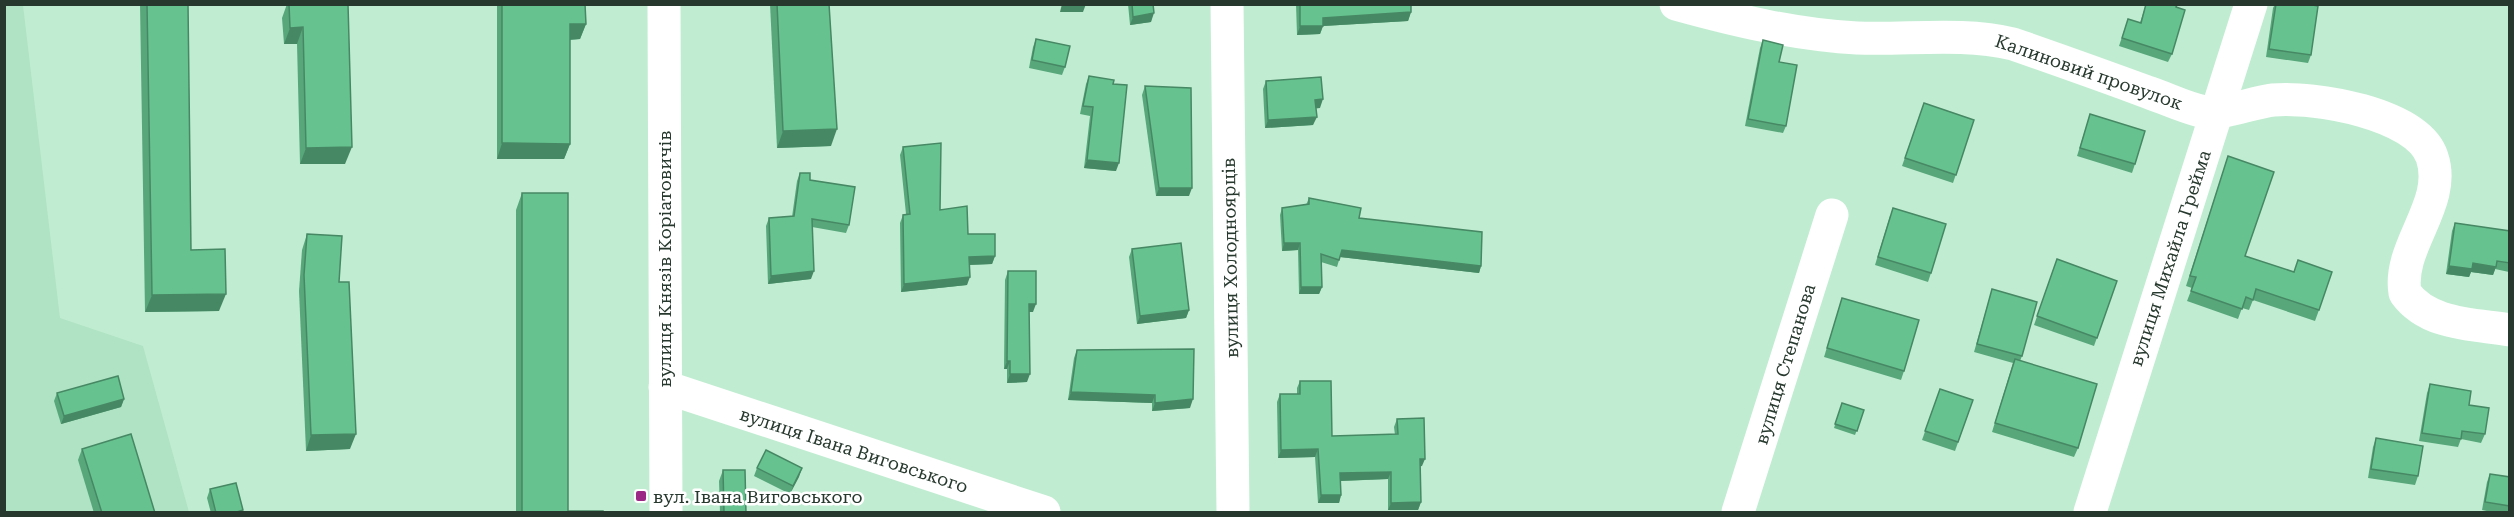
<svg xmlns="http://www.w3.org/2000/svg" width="2514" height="517" font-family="'Roboto Serif',serif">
<rect width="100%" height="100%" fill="#c0edd1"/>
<polygon fill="#afe3c3" points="4,5 23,5 60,318 143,346 189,512 5,512"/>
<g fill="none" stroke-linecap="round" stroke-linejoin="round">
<g stroke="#fff" stroke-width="33">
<polyline points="1227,4 1233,512"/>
<path d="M 1676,4 C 1734,20 1796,35 1857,38 C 1909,40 1962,32 2013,44 C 2059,60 2104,76 2150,93 C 2168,99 2188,109 2206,112 C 2219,115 2255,102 2273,100 C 2313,96 2417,113 2432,157 C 2448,204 2397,246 2405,293 C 2428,325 2473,324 2510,330"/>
<polyline points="665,387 1044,512"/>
<polyline points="1738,512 1832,215"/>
<polyline points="2090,512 2251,4"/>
</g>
<polyline stroke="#fff" stroke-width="33" points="664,4 666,512"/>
</g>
<g fill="#58a77b">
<polygon points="140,4 188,4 191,250 219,311 145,312"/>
<polygon points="287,4 348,4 345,164 300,164 297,44 284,44 282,18"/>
<polygon points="497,4 585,4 586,24 580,39 570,40 570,144 564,159 497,159"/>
<polygon points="770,4 829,4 831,146 777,148"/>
<polygon points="1128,4 1162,4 1153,5 1151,22 1130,25"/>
<polygon points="1296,4 1411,4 1411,12 1408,21 1323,26 1320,34 1297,35"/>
<polygon points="2146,4 2177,4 2176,7 2172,54 2168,62 2119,46 2128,19 2140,23"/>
<polygon points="2275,4 2307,4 2311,55 2308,63 2266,57 2273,8"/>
<polygon points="1036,39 1065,67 1062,75 1029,68 1033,47"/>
<polygon points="1763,40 1779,62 1786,126 1783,133 1745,126 1760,48"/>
<polygon points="1089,76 1113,84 1116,171 1084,168 1090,116 1080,114 1086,84"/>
<polygon points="1266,81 1320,108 1316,108 1313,125 1265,128 1263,89"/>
<polygon points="1145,86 1189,196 1156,196 1142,95"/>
<polygon points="1924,103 1974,120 1953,183 1902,166"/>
<polygon points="2090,114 2135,164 2132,173 2077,156"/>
<polygon points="903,147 940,210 968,234 995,256 992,264 969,265 967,285 901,292 900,223 903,215 906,214 900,155"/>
<polygon points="2228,156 2245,256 2319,310 2315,321 2253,300 2249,310 2242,308 2238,319 2187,301 2192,288 2186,286"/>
<polygon points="800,173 810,180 849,225 846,233 812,227 811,279 768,284 766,226 769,218 792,217 797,181"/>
<polygon points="522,193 568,511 603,513 516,513 516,210"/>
<polygon points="1309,198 1481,266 1479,273 1340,257 1337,267 1321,262 1322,287 1319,294 1299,294 1298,250 1282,251 1280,215 1282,208 1306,205"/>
<polygon points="1890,216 1931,273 1928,282 1875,265"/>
<polygon points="2455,223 2510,231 2509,272 2495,269 2493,275 2471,272 2469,277 2446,274 2452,231"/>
<polygon points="307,234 339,282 350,449 306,451 299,291 302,250"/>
<polygon points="1132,249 1189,310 1186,318 1137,324 1129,257"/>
<polygon points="2057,259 2117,281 2094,346 2034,325"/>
<polygon points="1008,271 1033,312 1029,312 1027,382 1007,383 1007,369 1004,369 1005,280"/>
<polygon points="1992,289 2022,356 2020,361 2078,448 2074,457 1992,432 2013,363 1974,352"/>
<polygon points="1842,298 1904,371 1901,380 1824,357"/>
<polygon points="1077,350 1190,408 1152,411 1152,403 1068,400 1074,358"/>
<polygon points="1300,381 1332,436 1395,435 1394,427 1397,419 1422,466 1420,466 1421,502 1418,510 1388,510 1388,479 1341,481 1341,495 1339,503 1318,503 1315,457 1278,458 1277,402 1280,394 1297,394 1297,388"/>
<polygon points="2430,384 2469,405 2485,434 2481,443 2461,439 2458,447 2419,441 2427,393"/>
<polygon points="1940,389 1973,400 1955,451 1922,440"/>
<polygon points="57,393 124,399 121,407 61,424 54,401"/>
<polygon points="1842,403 1864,410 1855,435 1834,428"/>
<polygon points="2376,438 2418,476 2415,485 2368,478 2373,447"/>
<polygon points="82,449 155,513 94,513 78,460"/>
<polygon points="757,468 802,468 790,494 754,476"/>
<polygon points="723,470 746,513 720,513 719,481"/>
<polygon points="2490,474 2510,477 2510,513 2496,513 2482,510 2487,482"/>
<polygon points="210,489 242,513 211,513 207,498"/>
</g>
<g fill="#478864">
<polygon points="1062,4 1086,4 1083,12 1060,12"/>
<polygon points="1411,12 1408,21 1323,26 1320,34 1297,35 1300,26 1323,18"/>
<polygon points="1154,13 1151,22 1130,25 1133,17"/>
<polygon points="570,24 586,24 580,39 564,40"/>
<polygon points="303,27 297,44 284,44 290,28"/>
<polygon points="1323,99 1320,108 1312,109 1315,100"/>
<polygon points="1317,117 1313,125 1265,128 1268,120"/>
<polygon points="837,129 831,146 777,148 783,131"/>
<polygon points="502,143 570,144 564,159 497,159"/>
<polygon points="352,147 345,164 300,164 306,148"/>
<polygon points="1087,160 1119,163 1116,171 1084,168"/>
<polygon points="1159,188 1192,188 1189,196 1156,196"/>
<polygon points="1284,243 1300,243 1298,250 1282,251"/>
<polygon points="1342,250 1481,266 1479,273 1340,257"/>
<polygon points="995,256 992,264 966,265 969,257"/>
<polygon points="2473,263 2496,267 2493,275 2471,272 2469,277 2446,274 2449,266"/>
<polygon points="814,271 811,279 768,284 771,276"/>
<polygon points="970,277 967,285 901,292 904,284"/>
<polygon points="1301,287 1322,287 1319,294 1299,294"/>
<polygon points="226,294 219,311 145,312 152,295"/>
<polygon points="1029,304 1036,304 1033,312 1025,312"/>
<polygon points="1189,310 1186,318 1137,324 1140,316"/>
<polygon points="1007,361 1010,361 1007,369 1004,369"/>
<polygon points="1010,374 1030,374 1027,382 1007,383"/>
<polygon points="1071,392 1155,395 1152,403 1068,400"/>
<polygon points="124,399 121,407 61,424 64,416"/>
<polygon points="1193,399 1190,408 1152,411 1155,403"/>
<polygon points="356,434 350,449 306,451 311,435"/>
<polygon points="1318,449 1315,457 1278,458 1281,450"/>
<polygon points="1420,459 1425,459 1422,466 1417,467"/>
<polygon points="802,468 799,477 790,494 793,486"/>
<polygon points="1391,472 1388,479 1337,481 1340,473"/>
<polygon points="1321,495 1341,495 1339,503 1318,503"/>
<polygon points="1421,502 1418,510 1388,510 1391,503"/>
</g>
<g fill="#66c28f" stroke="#478864" stroke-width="1.5">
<polygon points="147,4 188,4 191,250 225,249 226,294 152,295"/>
<polygon points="289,4 348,4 352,147 306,148 303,27 290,28"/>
<polygon points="502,4 585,4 586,24 570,24 570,144 502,143"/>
<polygon points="777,4 829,4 837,129 783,131"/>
<polygon points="1132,4 1153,4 1154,13 1133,17"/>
<polygon points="1300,4 1411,4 1411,12 1323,18 1323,26 1300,26"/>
<polygon points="2146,4 2177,4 2176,7 2185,10 2172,54 2122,38 2128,19 2141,23"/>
<polygon points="2276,4 2307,4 2318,6 2311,55 2269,49"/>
<polygon points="1036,39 1070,46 1065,67 1032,60"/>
<polygon points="1763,40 1783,45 1779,62 1797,65 1786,126 1748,119"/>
<polygon points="1089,76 1114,80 1113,84 1127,85 1119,163 1087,160 1093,107 1083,106"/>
<polygon points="1321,77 1323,99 1315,100 1317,117 1268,120 1266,81"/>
<polygon points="1145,86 1191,88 1192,188 1159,188"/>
<polygon points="1924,103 1974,120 1956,175 1905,158"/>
<polygon points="2090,114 2145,131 2135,164 2080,148"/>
<polygon points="941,143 940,210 967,206 968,234 995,234 995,256 969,257 970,277 904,284 903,215 910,214 903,147"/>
<polygon points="2228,156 2274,172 2245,256 2294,272 2298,260 2332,272 2319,310 2256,289 2253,300 2246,297 2242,309 2191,291 2196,277 2190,276"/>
<polygon points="800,173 810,173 810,180 855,187 849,225 812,219 814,271 771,276 769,218 794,216"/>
<polygon points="522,193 568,193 568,511 603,511 603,513 522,513"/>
<polygon points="1309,198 1361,208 1359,218 1482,232 1481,266 1342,250 1339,260 1321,254 1322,287 1301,287 1300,243 1284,243 1282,208 1309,204"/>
<polygon points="1893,208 1946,224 1931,273 1878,257"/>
<polygon points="2455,223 2510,231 2510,263 2497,261 2496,267 2473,263 2472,269 2449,266"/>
<polygon points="307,234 342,236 339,282 349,282 356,434 311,435 304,275"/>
<polygon points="1181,243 1189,310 1140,316 1132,249"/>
<polygon points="2057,259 2117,281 2097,338 2037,316"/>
<polygon points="1008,271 1036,271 1036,304 1029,304 1030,374 1010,374 1010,361 1007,361"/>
<polygon points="1992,289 2037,302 2022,356 1977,344"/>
<polygon points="1842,298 1919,320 1904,371 1827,348"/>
<polygon points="1194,349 1193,399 1155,403 1155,395 1071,392 1077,350"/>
<polygon points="2015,359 2097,384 2078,448 1995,423"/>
<polygon points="118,376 124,399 64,416 57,393"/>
<polygon points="1300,381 1331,381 1332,436 1398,434 1397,419 1424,418 1425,459 1420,459 1421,502 1391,503 1391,472 1340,473 1341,495 1321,495 1318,449 1281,450 1280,394 1300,394"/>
<polygon points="2430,384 2471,391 2469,405 2489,408 2485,434 2462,431 2461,439 2422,433"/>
<polygon points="1940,389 1973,400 1958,442 1925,431"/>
<polygon points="1842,403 1864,410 1857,431 1835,424"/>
<polygon points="131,434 155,513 102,513 82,449"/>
<polygon points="2376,438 2423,446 2418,476 2371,469"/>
<polygon points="766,450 802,468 793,486 757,468"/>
<polygon points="723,470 745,470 746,513 724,513"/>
<polygon points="2490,474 2510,477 2510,506 2485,502"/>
<polygon points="236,483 243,510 234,513 216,513 210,489"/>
</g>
<rect fill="#9c2885" stroke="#fff" stroke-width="2" x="635" y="490" width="12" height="12" rx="3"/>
<g text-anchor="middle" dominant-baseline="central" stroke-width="5" stroke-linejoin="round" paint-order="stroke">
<g font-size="18" fill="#27392e" stroke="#fff">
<text transform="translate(2089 72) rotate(19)">Калиновий провулок</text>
<text transform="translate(1230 258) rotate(-91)">вулиця Холодноярців</text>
<text transform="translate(2170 258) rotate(-72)">вулиця Михайла Грейма</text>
<text transform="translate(664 259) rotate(-90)">вулиця Князів Коріатовичів</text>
<text transform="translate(1785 364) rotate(-73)">вулиця Степанова</text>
<text transform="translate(854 450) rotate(18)">вулиця Івана Виговського</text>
</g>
<g font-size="18" fill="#27392e" stroke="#fff" text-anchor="start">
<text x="653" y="496">вул. Івана Виговського</text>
</g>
</g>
<rect width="2514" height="517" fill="none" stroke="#27392e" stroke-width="12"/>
</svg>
